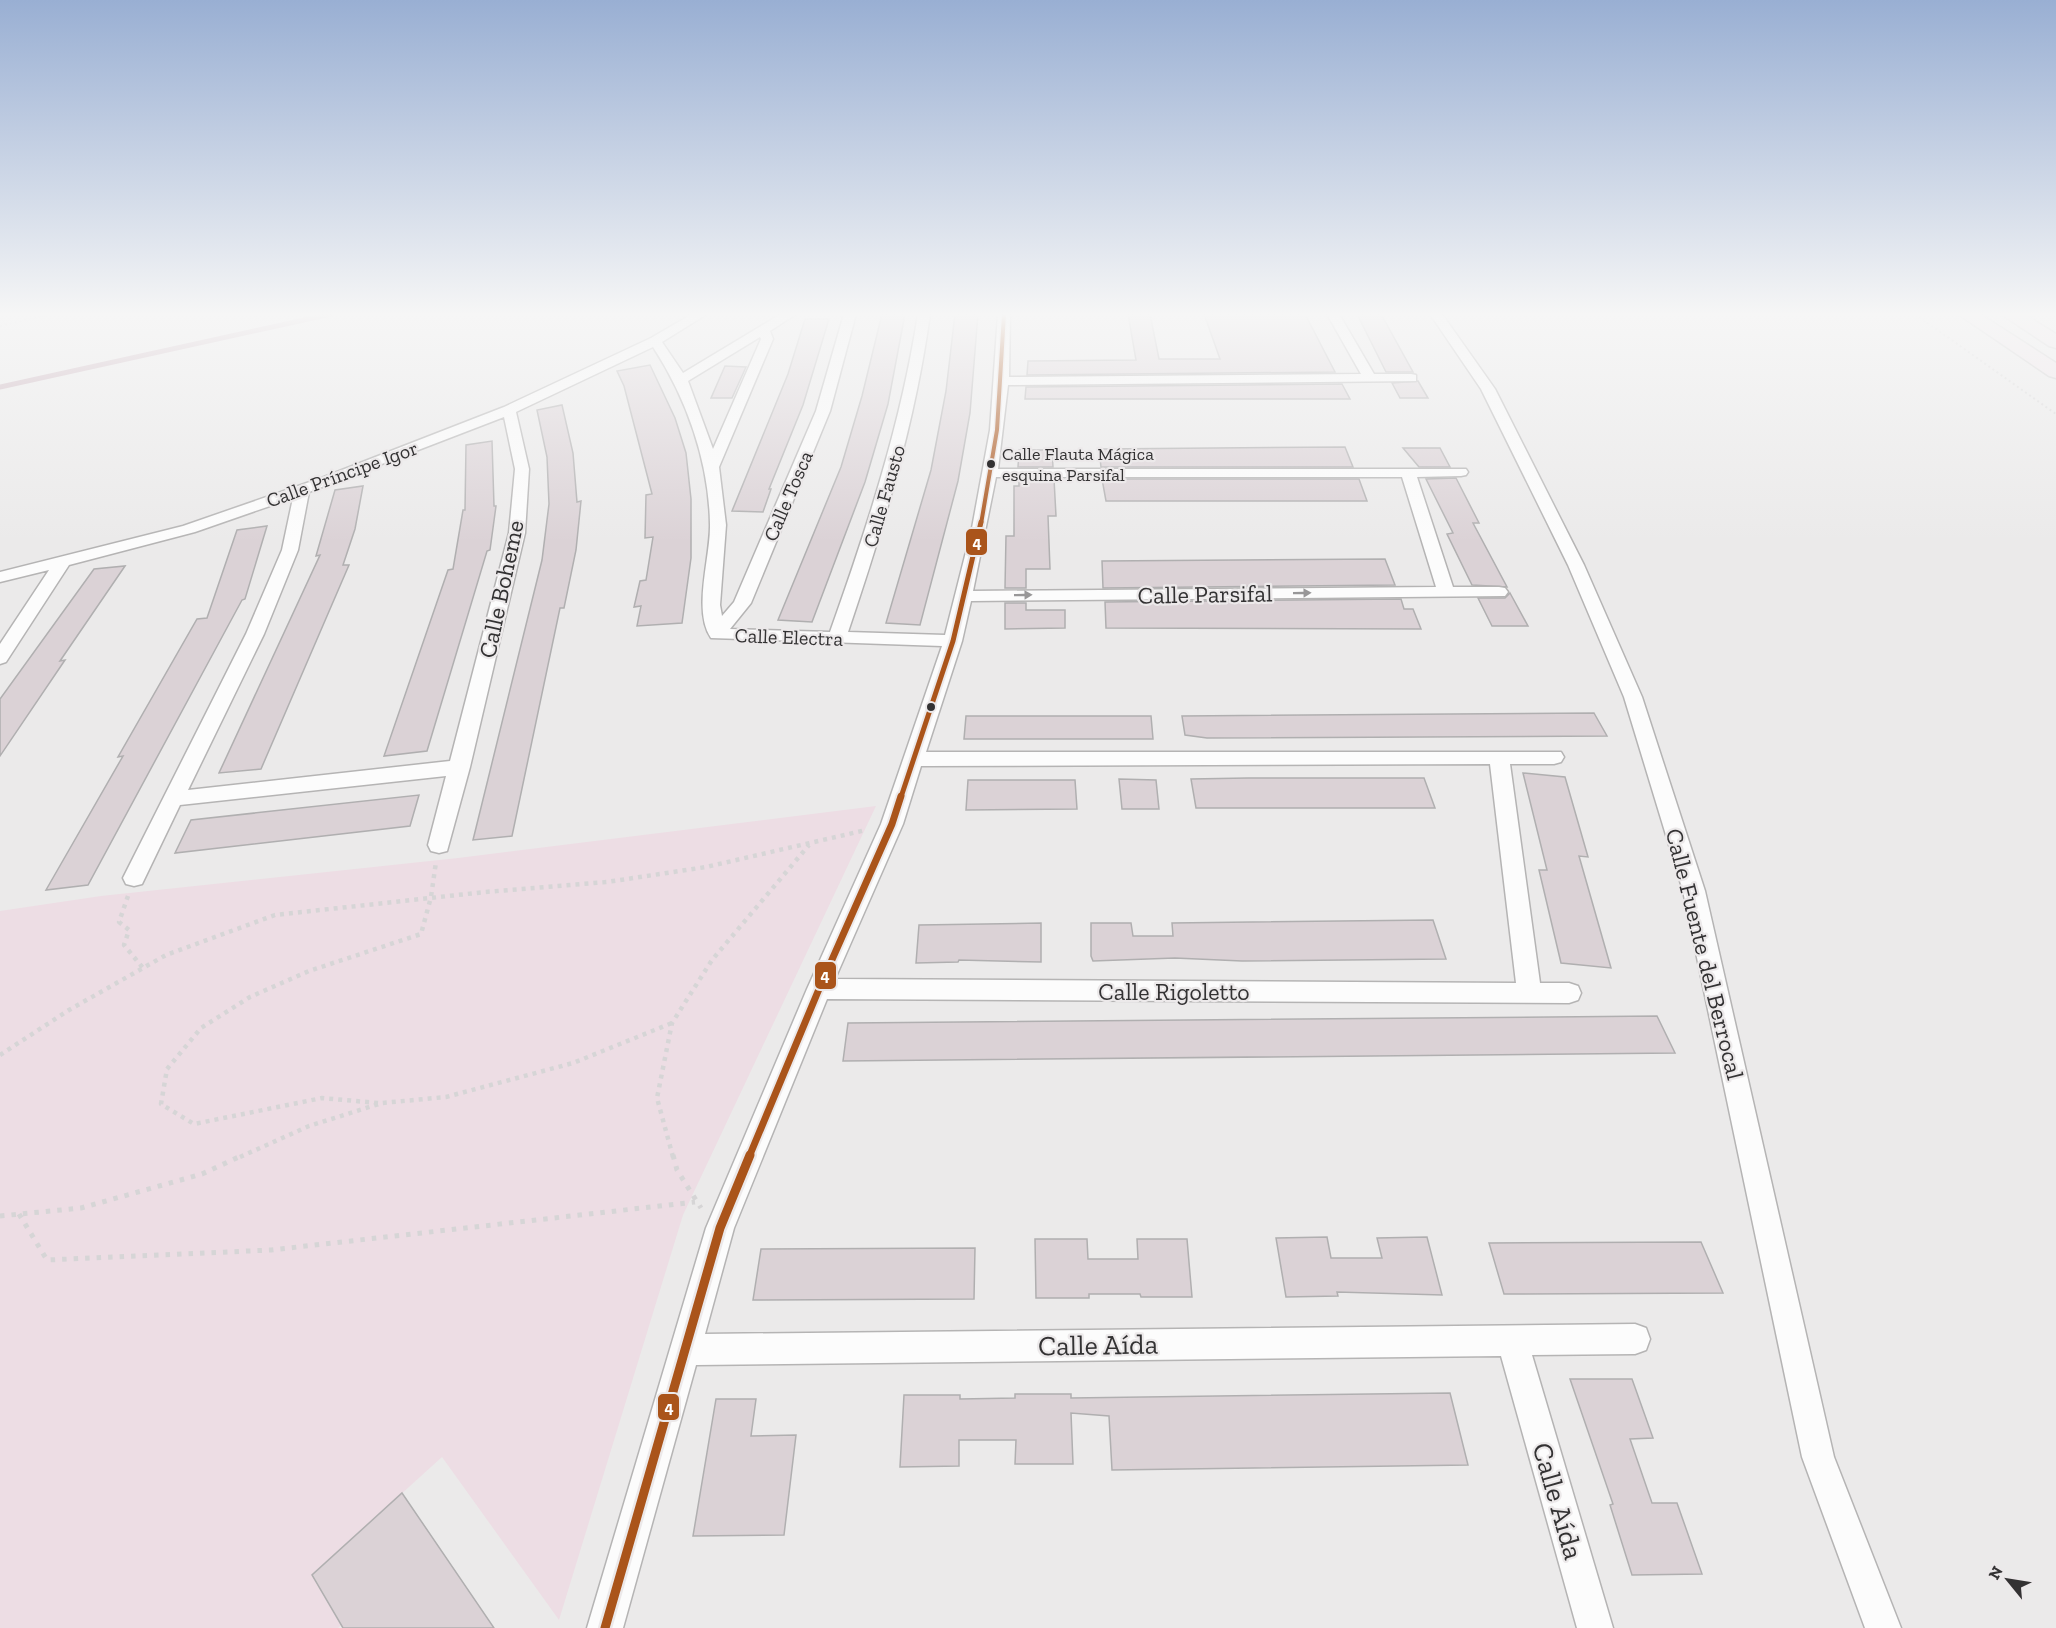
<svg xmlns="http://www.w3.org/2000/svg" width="2056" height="1628" font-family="'Zilla Slab',serif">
<rect width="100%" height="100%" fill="#ebeaea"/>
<polygon fill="#eddde4" points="876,806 683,1215 559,1620 442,1457 312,1575 341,1625 338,1628 0,1628 0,911 101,896 458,858"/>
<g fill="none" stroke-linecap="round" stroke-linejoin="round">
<polyline stroke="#c4a8b4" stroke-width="5" points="0,387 331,314"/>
</g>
<g fill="#dbd2d6" stroke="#b0afb0" stroke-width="1.5">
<polygon points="882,314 905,314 888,404 865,482 812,622 778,620 841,467 862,396"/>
<polygon points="955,314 978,314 970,413 958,481 920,625 886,623 931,470 946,391"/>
<polygon points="1128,314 1150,314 1159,359 1220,359 1204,314 1305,314 1335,372 1027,375 1028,361 1136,360"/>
<polygon points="1357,314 1381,314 1413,372 1386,372"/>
<polygon points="805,319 829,319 803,405 769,489 771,489 763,512 732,511 788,374"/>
<polygon points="650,365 675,418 686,453 691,499 691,558 682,623 637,626 641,606 634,607 640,581 646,580 653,537 645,538 646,495 652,494 624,386 617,371"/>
<polygon points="725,366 746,367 732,398 711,398"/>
<polygon points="1418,381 1428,398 1400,398 1392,383"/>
<polygon points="1342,384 1350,399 1025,399 1026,387"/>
<polygon points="562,405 573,453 577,502 581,501 576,550 564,608 560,608 512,836 473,840 542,560 549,504 547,457 537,410"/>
<polygon points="492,441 494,506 496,506 490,550 487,551 427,751 384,756 448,570 453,569 463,510 465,510 466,445"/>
<polygon points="1345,447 1353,467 1101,467 1099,449"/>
<polygon points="1403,448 1440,448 1450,467 1419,467"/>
<polygon points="1019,450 1052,450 1053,467 1018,467"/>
<polygon points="1456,478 1479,523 1473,523 1507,587 1472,585 1447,534 1453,533 1426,479"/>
<polygon points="1019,479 1054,479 1056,516 1048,516 1050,569 1026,569 1026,588 1005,588 1006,536 1014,536 1014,486 1019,486"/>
<polygon points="1102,479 1359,479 1367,501 1106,501"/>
<polygon points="363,486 355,529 343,565 349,565 261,769 219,773 320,555 316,556 335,490"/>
<polygon points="267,526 245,599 242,600 88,885 46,890 123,756 118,757 197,619 207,618 237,530"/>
<polygon points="1385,559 1395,585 1103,588 1102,561"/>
<polygon points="125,566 60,661 65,660 0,756 0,699 94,569"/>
<polygon points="1510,593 1528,626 1492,626 1478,598 1505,598"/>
<polygon points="1401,599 1404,609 1413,609 1421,629 1106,628 1105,602"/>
<polygon points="1005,603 1026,603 1026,610 1065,610 1065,628 1005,629"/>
<polygon points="1594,713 1607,736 1207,738 1185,735 1182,716"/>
<polygon points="966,716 1151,716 1153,739 964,739"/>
<polygon points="1523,773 1565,777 1588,857 1579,856 1611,968 1561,963 1539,870 1547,870"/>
<polygon points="1248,778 1424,778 1435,808 1196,808 1191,779"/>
<polygon points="1119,779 1156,780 1159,809 1122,809"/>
<polygon points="968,780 1075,780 1077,809 966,810"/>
<polygon points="419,795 410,826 175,853 191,820"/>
<polygon points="1433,920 1446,959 1242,961 1175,958 1093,961 1091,956 1091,923 1131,923 1133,936 1173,936 1172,923"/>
<polygon points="1041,923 1041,962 959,960 958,962 916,963 919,925"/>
<polygon points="1657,1016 1675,1053 843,1061 848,1023"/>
<polygon points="1327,1237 1331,1258 1382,1258 1377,1238 1427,1237 1442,1295 1337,1292 1338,1296 1286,1297 1276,1238"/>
<polygon points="1035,1239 1087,1239 1088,1259 1138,1259 1137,1239 1187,1239 1192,1297 1141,1297 1140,1294 1089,1294 1089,1298 1036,1298"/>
<polygon points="1701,1242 1723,1293 1504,1294 1489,1243"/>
<polygon points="975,1248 974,1299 753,1300 761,1249"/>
<polygon points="1570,1379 1632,1379 1653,1438 1630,1439 1652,1503 1677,1503 1702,1574 1632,1575 1610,1505 1613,1504"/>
<polygon points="1450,1393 1468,1465 1112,1470 1109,1416 1071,1413 1073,1464 1015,1464 1016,1440 959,1440 959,1466 900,1467 904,1395 960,1395 960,1399 1015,1398 1015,1394 1071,1394 1071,1398"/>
<polygon points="716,1399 756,1399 751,1436 796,1435 784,1535 693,1536"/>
<polygon points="402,1493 494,1628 343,1628 312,1575"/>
</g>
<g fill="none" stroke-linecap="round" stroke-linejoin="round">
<g stroke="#b5b4b4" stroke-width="3">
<g id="street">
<path d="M 692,314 L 707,314 L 662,342 L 683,373 L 781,314 L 796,314 L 770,331 L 773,339 L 719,467 L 726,525 L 720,605 L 722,616 L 734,602 L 816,411 L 844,314 L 856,314 L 830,411 L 751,603 L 730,629 L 830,632 C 867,528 901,424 918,314 L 930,314 C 915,424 883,528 848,632 L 945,635 L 972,528 L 990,430 L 998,314 L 1010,314 L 1009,377 L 1361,374 L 1327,314 L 1339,314 L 1374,374 L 1411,374 L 1416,375 L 1416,381 L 1008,385 L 998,469 L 1466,469 L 1468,472 L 1466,475 L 1461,476 L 1417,477 L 1453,587 L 1499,587 L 1505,588 L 1508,592 L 1505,596 L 971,601 L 962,641 L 926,752 L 1561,752 L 1564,757 L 1561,762 L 1554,764 L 1510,764 L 1540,983 L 1569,983 L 1578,986 L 1581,993 L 1578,1000 L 1569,1003 L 827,999 L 734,1228 L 705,1334 L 1635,1324 L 1646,1328 L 1650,1339 L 1646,1350 L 1635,1354 L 1532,1355 L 1613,1628 L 1577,1628 L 1501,1356 L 696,1365 L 623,1628 L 587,1628 L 706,1228 L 807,989 L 881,824 L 942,646 L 711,638 C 692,610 711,556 710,524 C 709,462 687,399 653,347 L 516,412 L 529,469 L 525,533 L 470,767 L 447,851 L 439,853 L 431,851 L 428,845 L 446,776 L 180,805 L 142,884 L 134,886 L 126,884 L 123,878 L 246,634 L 282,550 L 293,498 L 195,532 L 69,565 L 6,662 L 0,664 L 0,644 L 49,570 L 0,582 L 0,572 L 183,526 L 324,477 L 504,407 L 651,338 ZM 760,337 L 761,339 L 713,449 L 688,381 ZM 504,417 L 515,469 L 509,533 L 450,761 L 188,790 L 264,634 L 298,550 L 309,492 ZM 996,477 L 1402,477 L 1436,587 L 973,591 ZM 1490,764 L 1516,983 L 835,979 L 903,824 L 921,766 Z"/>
<polygon points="1430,314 1442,314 1495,389 1584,565 1642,697 1705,891 1834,1457 1901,1628 1865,1628 1802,1457 1683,891 1624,697 1568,565 1481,389"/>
</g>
</g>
<g stroke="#c7c7c7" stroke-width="3">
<g id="highway">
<polygon points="1958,314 1980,314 2056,363 2056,378 2049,376"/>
<polygon points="2001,314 2024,314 2056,334 2056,348 2049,346"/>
</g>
</g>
<g stroke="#d6d5d6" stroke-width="2" stroke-dasharray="2 3" stroke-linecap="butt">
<polyline points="1915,314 2056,414"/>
<polyline points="0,326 50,314"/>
</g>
<g stroke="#d6d5d6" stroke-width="4.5" stroke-dasharray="4 5" stroke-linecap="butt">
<polyline points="128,896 119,922 129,930 124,945 143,968"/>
<polyline points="0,1055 69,1010 166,955 275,915 485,892 607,882 706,867 866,830"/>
<polyline points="378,1103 322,1098 194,1124 161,1104 167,1069 201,1028 250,997 309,971 421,934 431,897 436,862"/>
<polyline points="240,1157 309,1126 382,1103 446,1097 573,1063 672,1023"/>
<polyline points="673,1157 657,1098 672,1023 712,960 809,845"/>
</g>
<g stroke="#d6d5d6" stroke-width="5" stroke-dasharray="4.5 7" stroke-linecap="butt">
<polyline points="673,1155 677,1170 701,1208"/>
<polyline points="19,1214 47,1260 271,1250 695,1202"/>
<polyline points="0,1216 81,1208 202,1174 243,1155"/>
</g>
<use href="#street" fill="#fcfcfc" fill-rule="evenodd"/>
<use href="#highway" fill="#efe4e9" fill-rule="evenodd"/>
<g stroke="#ece9ea" stroke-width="7">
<polyline id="bus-1-far3" points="981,524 997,430 1004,314"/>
</g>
<g stroke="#ece9ea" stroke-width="9">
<polyline id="bus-1-far2" points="901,797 953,641 981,522"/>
</g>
<g stroke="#ece9ea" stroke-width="11">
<polyline id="bus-1-far1" points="749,1157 819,989 892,824 901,796"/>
</g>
<g stroke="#ece9ea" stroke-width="14">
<polyline id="bus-1" points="605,1628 720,1228 750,1155"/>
</g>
<use href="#bus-1-far3" stroke="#aa541a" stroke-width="4"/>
<use href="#bus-1-far2" stroke="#aa541a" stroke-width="5"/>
<use href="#bus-1-far1" stroke="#aa541a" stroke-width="7"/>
<use href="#bus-1" stroke="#aa541a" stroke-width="9"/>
</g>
<defs><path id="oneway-solid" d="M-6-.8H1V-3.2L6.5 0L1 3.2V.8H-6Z" transform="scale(1.5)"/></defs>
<g fill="#989798">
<use href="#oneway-solid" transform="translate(1302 593) rotate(-1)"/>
<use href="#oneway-solid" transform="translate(1023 595) rotate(-1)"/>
</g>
<linearGradient id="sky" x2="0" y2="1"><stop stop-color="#99afd3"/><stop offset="0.58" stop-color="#f6f6f6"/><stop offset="1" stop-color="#f6f6f6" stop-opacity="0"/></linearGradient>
<rect width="2056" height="542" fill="url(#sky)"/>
<g fill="#333233" stroke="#ece9ea" stroke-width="2">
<circle cx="991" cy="464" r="5"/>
<circle cx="931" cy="707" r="5"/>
</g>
<g text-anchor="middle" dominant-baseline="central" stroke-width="4.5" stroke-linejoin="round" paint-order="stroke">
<g font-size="18" fill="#333233" stroke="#ece9ea" text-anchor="start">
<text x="1002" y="454">Calle Flauta Mágica<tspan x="1002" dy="21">esquina Parsifal</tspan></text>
</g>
<g font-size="20" fill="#333233" stroke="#ece9ea">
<text transform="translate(342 474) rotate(-20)">Calle Príncipe Igor</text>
<text transform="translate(788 496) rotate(-67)">Calle Tosca</text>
<text transform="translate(884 496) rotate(-74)">Calle Fausto</text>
<text transform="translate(789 637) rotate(2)">Calle Electra</text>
</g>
<g font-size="24" fill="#333233" stroke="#ece9ea">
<text transform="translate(501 589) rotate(-78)">Calle Boheme</text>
<text transform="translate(1205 594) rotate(-1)">Calle Parsifal</text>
<text transform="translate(1705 954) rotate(76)">Calle Fuente del Berrocal</text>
<text x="1174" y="991">Calle Rigoletto</text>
</g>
<g font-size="28" fill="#333233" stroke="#ece9ea">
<text transform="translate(1098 1345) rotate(-1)">Calle Aída</text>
<text transform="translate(1558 1501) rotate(74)">Calle Aída</text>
</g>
</g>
<g stroke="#ece9ea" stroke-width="2">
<rect x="965" y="528" width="23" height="28" rx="6" fill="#aa541a"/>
<rect x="814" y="961" width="23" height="29" rx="6" fill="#aa541a"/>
<rect x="657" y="1393" width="23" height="28" rx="6" fill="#aa541a"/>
</g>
<g font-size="16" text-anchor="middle" font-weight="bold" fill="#fff">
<text x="977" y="548">4</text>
<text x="825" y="981">4</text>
<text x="669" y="1413">4</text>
</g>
<g transform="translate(2008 1580) rotate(300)" stroke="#ece9ea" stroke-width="4.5" paint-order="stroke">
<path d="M0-4.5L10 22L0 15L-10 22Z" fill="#333233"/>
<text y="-9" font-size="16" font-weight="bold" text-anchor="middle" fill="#333233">N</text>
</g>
</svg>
